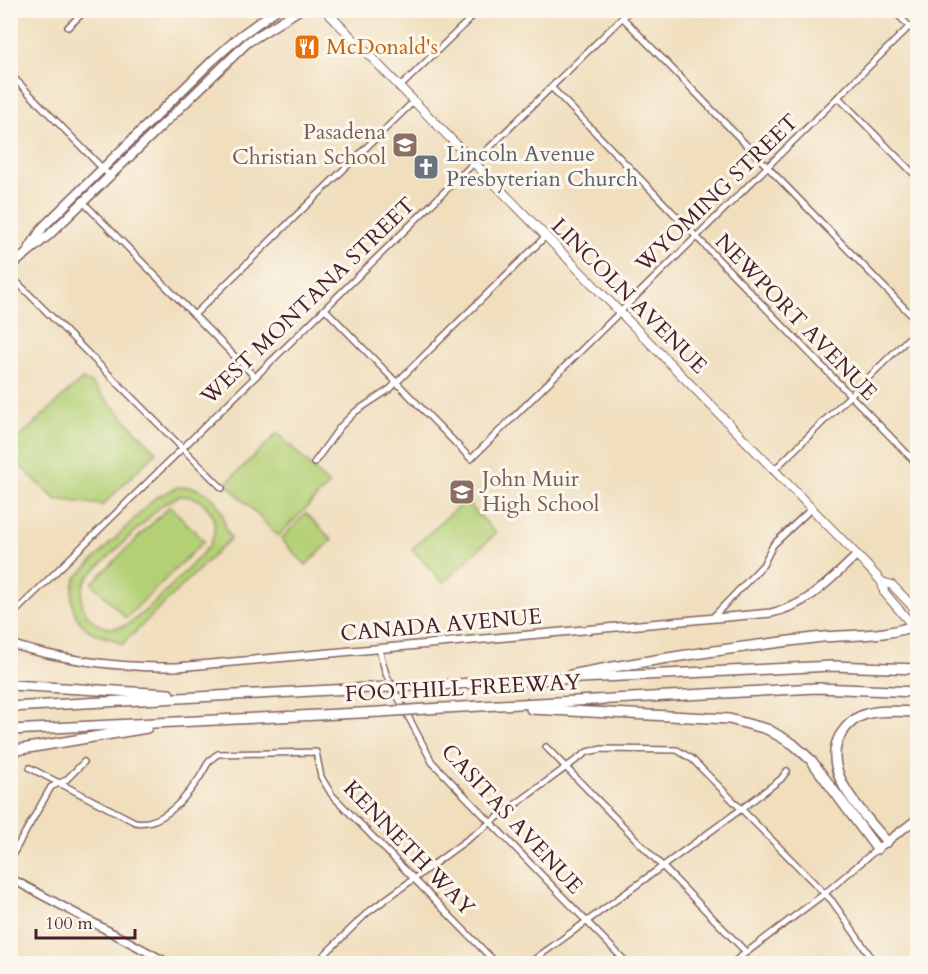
<svg xmlns="http://www.w3.org/2000/svg" width="928" height="974" font-family="Cardo,serif">
<rect width="100%" height="100%" fill="#fbf7ec"/>
<filter id="ink" filterUnits="userSpaceOnUse"><feTurbulence type="fractalNoise" baseFrequency=".0167" numOctaves="2"/><feDisplacementMap in="SourceGraphic" scale="12" xChannelSelector="R" yChannelSelector="G"/><feConvolveMatrix kernelMatrix="1 2 1 2 8 2 1 2 1" color-interpolation-filters="sRGB"/></filter>
<filter id="wash" filterUnits="userSpaceOnUse"><feTurbulence type="fractalNoise" baseFrequency=".008" numOctaves="4" result="noise"/><feDisplacementMap in="SourceGraphic" scale="24" xChannelSelector="R" yChannelSelector="G"/><feGaussianBlur stdDeviation="1.35" result="paint"/><feColorMatrix in="noise" values="0 0 0 0 0 0 0 0 0 0 0 0 0 0 0 0 0 1.4 0 .05"/><feComposite in="paint" operator="in"/></filter>
<g filter="url(#wash)">
<rect width="100%" height="100%" fill="#f0debd"/>
<g fill="#b4d076" stroke="#7f7850" stroke-width="1.5" fill-rule="evenodd">
<polygon points="82,379 91,383 156,452 103,505 55,499 11,457 11,445"/>
<polygon points="278,433 329,485 278,536 226,483"/>
<path d="M 178,487 C 198,485 217,495 223,516 C 226,526 224,530 231,538 L 122,645 C 113,637 107,639 97,634 C 73,625 67,599 76,578 L 155,498 ZM 179,496 C 207,494 224,522 209,546 C 195,562 142,618 126,625 C 111,632 94,626 86,613 C 79,601 81,589 87,578 L 162,505 Z"/>
<polygon points="465,500 496,533 443,583 412,549"/>
<polygon points="170,506 204,541 126,618 92,583"/>
<polygon points="306,513 332,540 306,565 281,539"/>
</g>
</g>
<g filter="url(#ink)">
<g fill="none" stroke-linecap="round" stroke-linejoin="round">
<g stroke="#84625e" stroke-width="8">
<g id="minor">
<polyline points="893,10 918,35"/>
<polyline points="623,18 918,322"/>
<polyline points="68,27 86,10"/>
<polyline points="10,74 110,176"/>
<polyline points="399,88 479,10"/>
<polyline points="552,88 918,465"/>
<polyline points="838,97 918,178"/>
<polyline points="82,201 255,377"/>
<polyline points="10,275 222,488"/>
<polyline points="325,309 471,459 909,27"/>
<polyline points="194,315 413,102"/>
<polyline points="314,463 340,427 355,412 390,389 545,237"/>
<polyline points="773,471 918,329"/>
<polyline points="10,617 630,10"/>
<polyline points="711,619 763,565 773,545 812,508"/>
<polyline points="379,649 386,674 432,762 628,964"/>
<polyline points="546,747 746,952"/>
<path d="M 30,768 L 135,822 C 161,827 184,800 198,780 C 205,770 207,760 218,754 L 316,752 L 321,777 L 332,795 L 497,964"/>
<polyline points="10,859 51,787 66,780 84,762"/>
<polyline points="315,964 367,913 587,752 602,749 677,750 692,759 832,901 876,964"/>
<polyline points="528,964 740,810 781,779 787,771"/>
<polyline points="731,964 824,894 877,849"/>
</g>
</g>
<g stroke="#84625e" stroke-width="10">
<g id="tertiary">
<path d="M 10,644 C 65,661 120,668 177,667 L 771,613 C 809,605 830,580 857,555"/>
<polyline points="877,849 918,818"/>
<polyline points="10,878 170,964"/>
</g>
</g>
<g stroke="#84625e" stroke-width="10">
<g id="secondary">
<polyline points="325,10 857,555 882,582 884,592 918,632"/>
<polyline points="882,582 892,585 918,612"/>
</g>
</g>
<g stroke="#84625e" stroke-width="11">
<g id="primary">
<polyline points="30,247 43,227 212,61 240,36 276,10"/>
<polyline points="10,267 49,235 248,42 299,10"/>
</g>
</g>
<g stroke="#84625e" stroke-width="12">
<g id="motorway">
<path d="M 571,675 C 651,659 732,648 814,638 C 848,634 885,638 918,624"/>
<polyline points="10,685 169,694"/>
<polyline points="414,686 832,666 918,669"/>
<polyline points="10,707 369,688"/>
<polyline points="426,709 817,688 918,692"/>
<polyline points="531,709 729,719 767,729 793,744 811,760 877,849"/>
<polyline points="10,730 380,712"/>
<polyline points="10,751 147,728"/>
<path d="M 887,842 C 865,815 818,771 841,734 C 847,725 856,717 866,714 C 882,709 901,712 918,712"/>
</g>
</g>
<use href="#minor" stroke="#fff" stroke-width="5"/>
<use href="#tertiary" stroke="#fff" stroke-width="7"/>
<use href="#secondary" stroke="#fff" stroke-width="8"/>
<use href="#primary" stroke="#fff" stroke-width="8"/>
<use href="#motorway" stroke="#fff" stroke-width="9"/>
<g stroke="#84625e" stroke-width="12" stroke-linecap="butt">
<g id="motorway-bridge">
<polyline points="369,688 414,686"/>
<polyline points="380,712 426,709"/>
</g>
</g>
<use href="#motorway-bridge" stroke="#fff" stroke-width="9"/>
</g>
</g>
<defs>
<g id="restaurant-square" transform="scale(1.35)"><rect x="-9" y="-9" width="18" height="18" rx="4" fill="#e8710a" stroke="#fbf7ec"/><path d="M-5-6h1v4h1v-4h1v4h1v-4h1v5L-1.5 .5V6h-2V.5L-5-1ZM5-6V6H3V1.5H1.5Q1.5-4 5-6Z" fill="#fff"/></g>
<g id="school-square" transform="scale(1.35)"><rect x="-9" y="-9" width="18" height="18" rx="4" fill="#8d6e63" stroke="#fbf7ec"/><path d="M0-5L7-2L0 1L-7-2ZM-4 1L0 2.5L4 1V4Q0 6-4 4Z" fill="#fff"/></g>
<g id="church-square" transform="scale(1.35)"><rect x="-9" y="-9" width="18" height="18" rx="4" fill="#6b7280" stroke="#fbf7ec"/><path d="M-1.2-6h2.4v3.5h3.3v2.4h-3.3V6h-2.4V-.1h-3.3v-2.4h3.3Z" fill="#fff"/></g>
</defs>
<g fill-rule="evenodd">
<use href="#restaurant-square" x="307" y="47"/>
<use href="#school-square" x="405" y="145"/>
<use href="#church-square" x="426" y="167"/>
<use href="#school-square" x="462" y="492"/>
</g>
<g text-anchor="middle" dominant-baseline="central" stroke-width="6" stroke-linejoin="round" paint-order="stroke">
<g font-size="22" fill="#c56008" stroke="#fbf7ec" text-anchor="start">
<text x="326" y="47">McDonald's</text>
</g>
<g font-size="22" fill="#785e54" stroke="#fbf7ec" text-anchor="end">
<text x="386" y="132">Pasadena<tspan x="386" dy="25">Christian School</tspan></text>
<text x="482" y="479" text-anchor="start">John Muir<tspan x="482" dy="25">High School</tspan></text>
</g>
<g font-size="22" fill="#5b616d" stroke="#fbf7ec" text-anchor="start">
<text x="446" y="154">Lincoln Avenue<tspan x="446" dy="25">Presbyterian Church</tspan></text>
</g>
<g font-size="22" fill="#4a1f2b" stroke="#fbf7ec">
<text transform="translate(717 193) rotate(-44)">WYOMING STREET</text>
<text transform="translate(629 296) rotate(45)">LINCOLN AVENUE</text>
<text transform="translate(308 301) rotate(-44)">WEST MONTANA STREET</text>
<text transform="translate(796 317) rotate(46)">NEWPORT AVENUE</text>
<text transform="translate(441 625) rotate(-5)">CANADA AVENUE</text>
<text transform="translate(463 688) rotate(-3)">FOOTHILL FREEWAY</text>
<text transform="translate(512 819) rotate(47)">CASITAS AVENUE</text>
<text transform="translate(409 848) rotate(46)">KENNETH WAY</text>
</g>
</g>
<rect width="928" height="974" fill="none" stroke="#fbf7ec" stroke-width="36"/>
<path d="M36 929v9h99v-9" fill="none" stroke="#4a1f2b" stroke-width="3"/>
<text x="45" y="929" font-size="18" fill="#4a1f2b" stroke="#fbf7ec" stroke-width="4.5" paint-order="stroke">100 m</text>
</svg>
